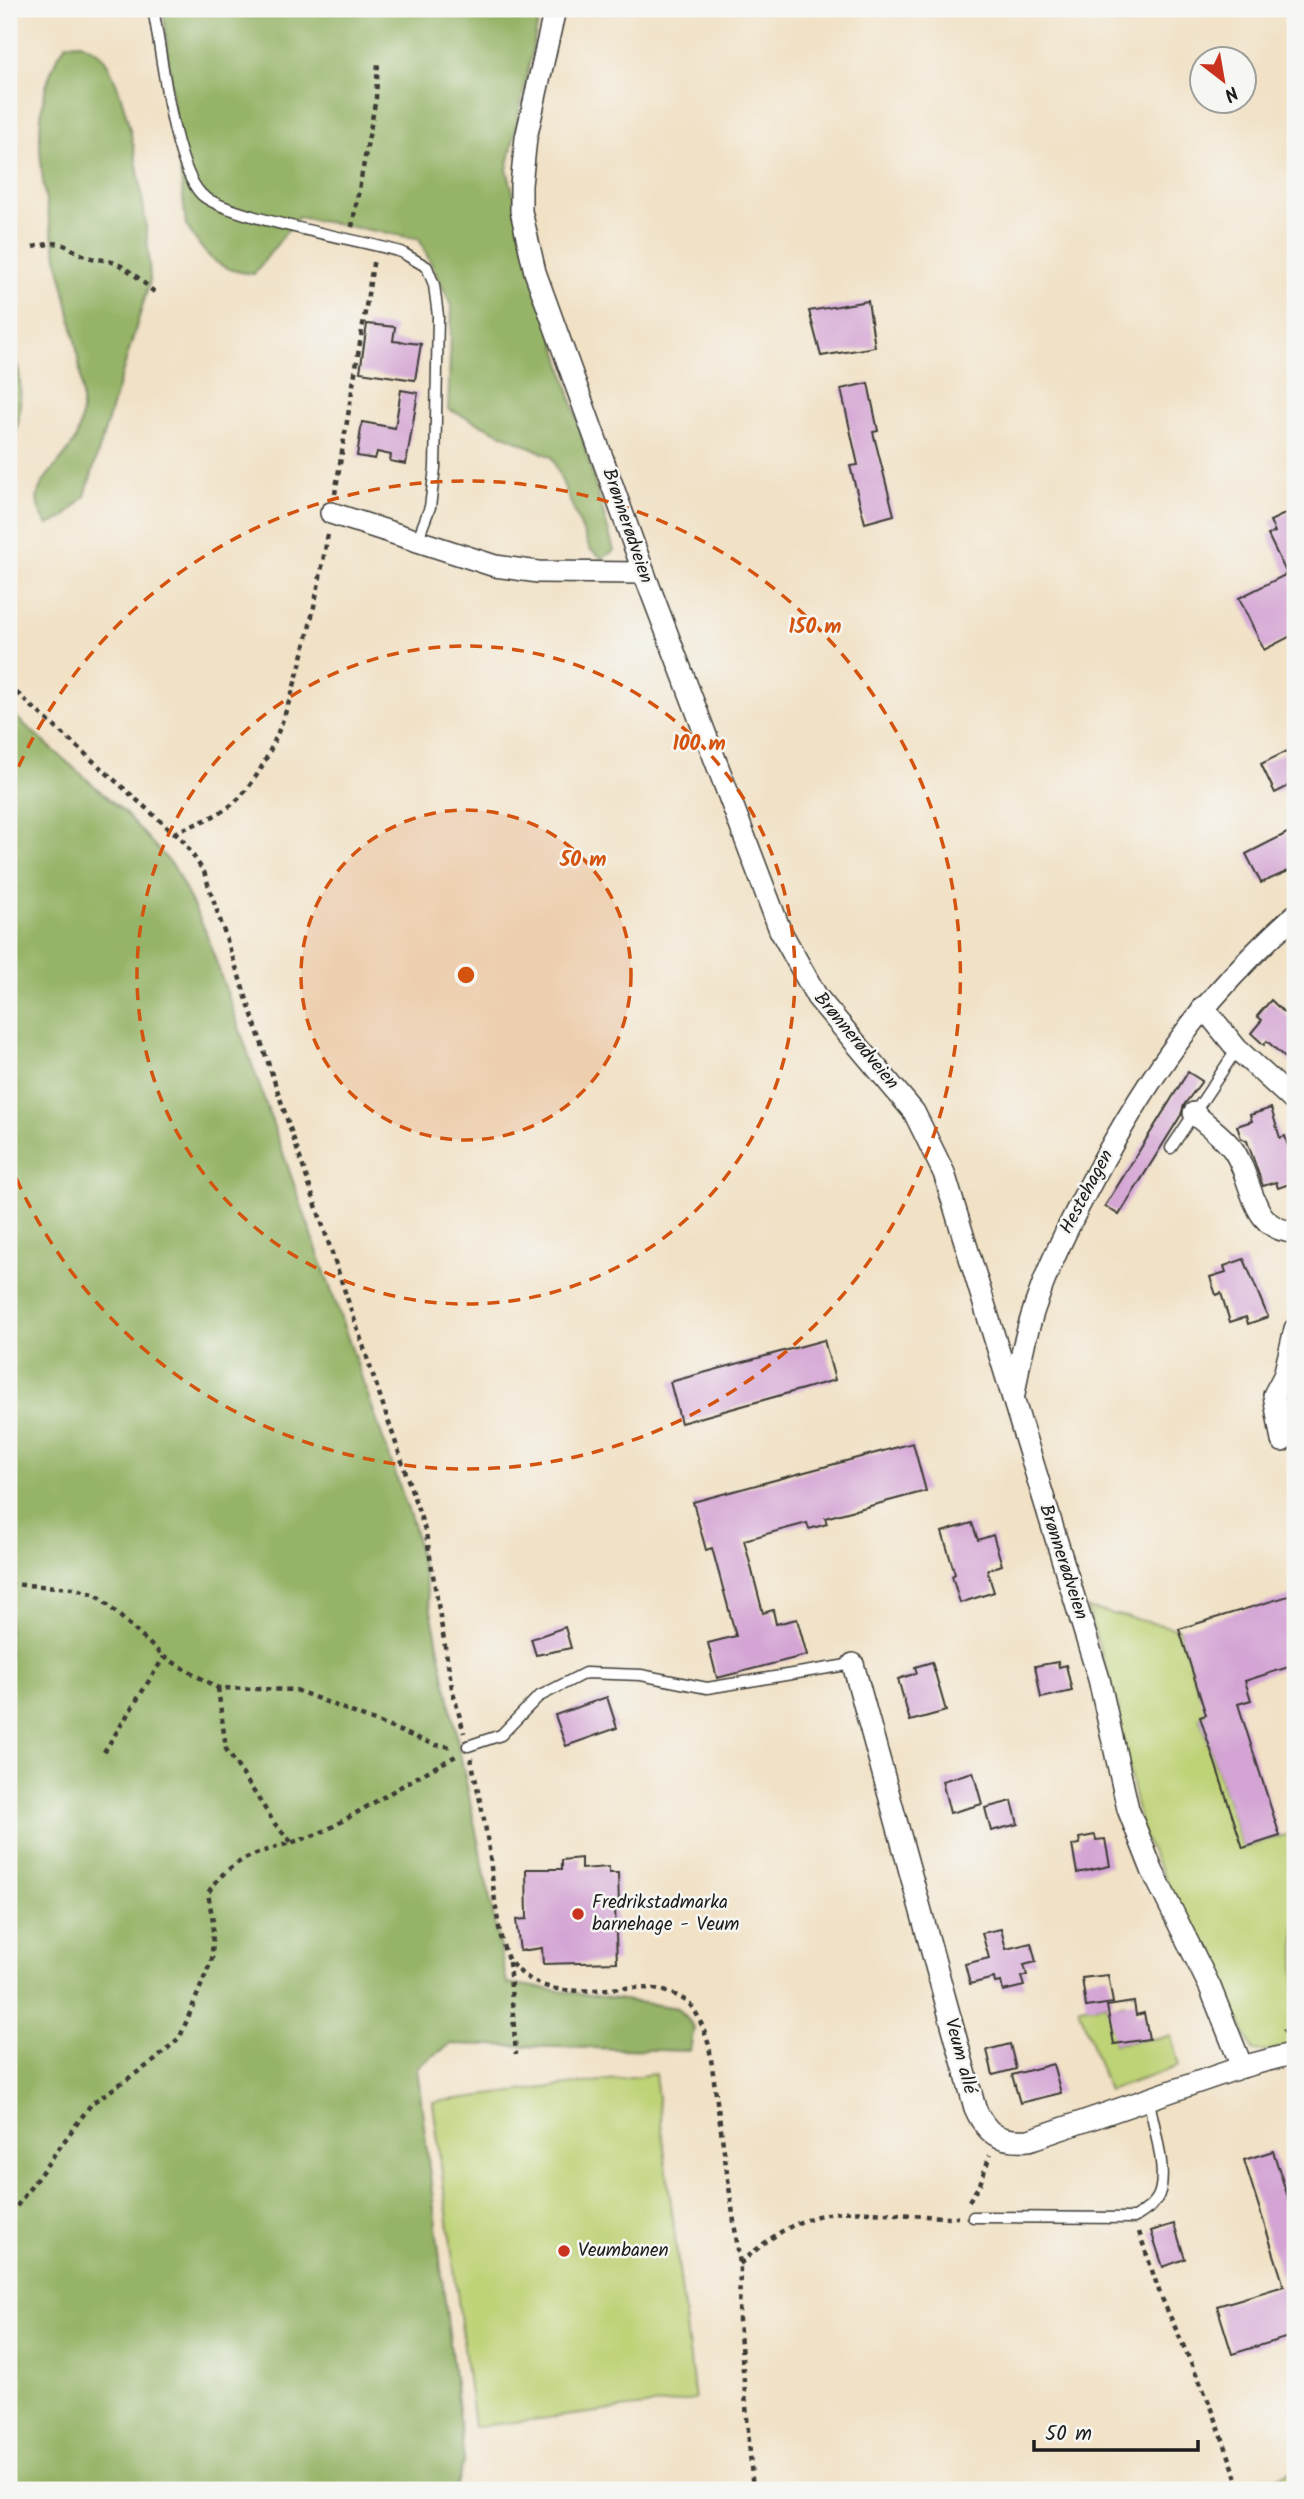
<svg xmlns="http://www.w3.org/2000/svg" width="1304" height="2499" font-family="Kalam,sans-serif">
<rect width="100%" height="100%" fill="#f6f6f2"/>
<filter id="ink" filterUnits="userSpaceOnUse"><feTurbulence type="fractalNoise" baseFrequency=".0143" numOctaves="2"/><feDisplacementMap in="SourceGraphic" scale="14" xChannelSelector="R" yChannelSelector="G"/><feConvolveMatrix kernelMatrix="1 2 1 2 8 2 1 2 1" color-interpolation-filters="sRGB"/></filter>
<filter id="wash" filterUnits="userSpaceOnUse"><feTurbulence type="fractalNoise" baseFrequency=".00686" numOctaves="4" result="noise"/><feDisplacementMap in="SourceGraphic" scale="28" xChannelSelector="R" yChannelSelector="G"/><feGaussianBlur stdDeviation="1.57" result="paint"/><feColorMatrix in="noise" values="0 0 0 0 0 0 0 0 0 0 0 0 0 0 0 0 0 1.4 0 .05"/><feComposite in="paint" operator="in"/></filter>
<g filter="url(#wash)">
<rect width="100%" height="100%" fill="#f1e1c5"/>
<g fill="#bed276" stroke="#6d7749" stroke-width="2">
<polygon points="1087,1608 1179,1629 1200,1695 1213,1712 1200,1717 1243,1848 1295,1832 1295,2043 1267,2052 1253,2051 1220,1978 1186,1921 1143,1835 1120,1729 1119,1710"/>
<polygon points="1124,2003 1126,2012 1113,2035 1114,2044 1171,2036 1179,2066 1108,2091 1079,2008 1107,2004 1107,2009"/>
<polygon points="655,2074 695,2400 474,2427 433,2102"/>
<polygon points="1294,2470 1283,2490 1247,2490"/>
</g>
<g fill="#96b467" stroke="#596842" stroke-width="2">
<path d="M 163,9 L 541,9 L 507,170 L 614,551 L 602,558 L 590,549 L 552,457 L 448,409 L 452,306 L 419,239 L 298,217 L 254,274 C 217,271 205,256 186,225 Z"/>
<path d="M 81,43 C 88,47 98,50 103,57 C 133,100 148,226 150,281 L 85,496 L 64,518 L 48,525 C 18,487 59,472 75,440 C 80,430 83,409 82,398 C 80,294 0,135 66,44 Z"/>
<path d="M 9,349 C 27,369 21,431 9,453 Z"/>
<polygon points="9,711 124,812 174,867 205,930 414,1527 507,1983 678,2008 694,2027 690,2051 451,2044 417,2067 464,2460 454,2490 9,2490"/>
</g>
<g id="blocks">
<g fill="#d4a5d4">
<polygon points="868,301 875,347 821,356 809,311"/>
<polygon points="367,324 395,327 393,341 421,344 415,380 360,372"/>
<polygon points="868,383 878,431 873,432 894,515 865,523 850,466 858,465 841,389"/>
<polygon points="401,390 418,393 406,464 390,461 391,455 377,452 375,459 357,456 362,422 395,428"/>
<polygon points="1295,509 1295,634 1264,650 1239,598 1287,574 1268,535 1275,532 1270,521"/>
<polygon points="1295,747 1295,783 1275,793 1261,764"/>
<polygon points="1295,829 1295,868 1261,883 1246,854"/>
<polygon points="1271,1000 1295,1023 1295,1067 1267,1041 1264,1045 1251,1033 1262,1020 1257,1016"/>
<polygon points="1188,1072 1202,1081 1184,1105 1181,1115 1119,1215 1105,1206"/>
<polygon points="1271,1108 1280,1138 1285,1136 1295,1169 1295,1182 1278,1188 1276,1182 1263,1186 1247,1141 1241,1138 1237,1126 1252,1121 1250,1115"/>
<polygon points="1244,1259 1268,1317 1248,1324 1246,1317 1230,1322 1221,1293 1216,1295 1210,1277 1226,1272 1224,1266"/>
<polygon points="824,1340 835,1380 681,1423 670,1382"/>
<polygon points="913,1443 926,1491 825,1518 827,1524 809,1529 807,1523 744,1540 763,1613 773,1610 776,1624 797,1619 807,1655 717,1678 708,1643 736,1636 712,1548 706,1550 693,1502"/>
<polygon points="972,1523 978,1540 993,1535 1002,1565 987,1570 994,1592 960,1603 952,1576 955,1574 942,1532"/>
<polygon points="1295,1594 1295,1665 1245,1681 1251,1700 1238,1704 1280,1836 1243,1848 1200,1717 1206,1715 1179,1629"/>
<polygon points="565,1627 571,1648 536,1655 531,1639"/>
<polygon points="932,1662 946,1711 910,1721 898,1679 917,1673 915,1667"/>
<polygon points="1058,1662 1059,1667 1066,1665 1072,1691 1041,1698 1035,1666"/>
<polygon points="607,1697 617,1728 566,1746 555,1715"/>
<polygon points="973,1772 982,1804 950,1813 942,1781"/>
<polygon points="1012,1801 1018,1824 991,1831 985,1808"/>
<polygon points="1095,1835 1096,1840 1105,1839 1110,1866 1077,1873 1072,1845 1080,1844 1079,1838"/>
<polygon points="581,1858 581,1869 609,1867 609,1873 618,1873 619,1906 615,1906 617,1962 543,1964 542,1948 520,1951 516,1920 527,1919 526,1869 562,1869 562,1860"/>
<polygon points="1001,1929 1006,1949 1031,1943 1036,1962 1024,1965 1027,1975 1021,1977 1024,1986 1003,1991 1001,1982 995,1983 994,1978 970,1984 965,1964 989,1958 982,1933"/>
<polygon points="1108,1975 1113,2003 1086,2007 1082,1978"/>
<polygon points="1134,2002 1136,2015 1144,2013 1149,2039 1114,2044 1107,2006"/>
<polygon points="1010,2044 1016,2069 993,2075 987,2050"/>
<polygon points="1053,2064 1061,2093 1020,2103 1012,2075"/>
<polygon points="1273,2151 1295,2219 1295,2335 1232,2354 1217,2306 1284,2286 1244,2160"/>
<polygon points="1174,2224 1185,2259 1163,2267 1151,2231"/>
</g>
</g>
</g>
<g filter="url(#ink)">
<use href="#blocks" fill-opacity="0" stroke="#3c3a35" stroke-width="2"/>
<g fill="none" stroke-linecap="round" stroke-linejoin="round">
<g stroke="#3c3a35" stroke-width="13">
<g id="service">
<path d="M 153,9 C 162,52 172,163 201,194 C 223,217 362,240 401,252 L 427,267 L 434,285 L 438,316 L 435,468 L 430,507 L 417,541"/>
<polyline points="1171,1148 1237,1049"/>
<polyline points="468,1746 501,1735 538,1697 585,1673 641,1675 707,1688 853,1664"/>
<path d="M 973,2217 L 1134,2218 C 1142,2213 1151,2208 1156,2200 C 1171,2180 1153,2125 1149,2101"/>
</g>
</g>
<g stroke="#3c3a35" stroke-width="24">
<g id="minor">
<polyline points="555,9 526,138 521,185 521,211 535,272 644,573 780,930 817,997 914,1112 944,1173 1099,1679 1128,1809 1152,1870 1210,1987 1242,2067"/>
<polyline points="331,513 495,566 538,572 644,573"/>
<polyline points="1203,1007 1237,1049 1295,1102"/>
<path d="M 1194,1113 C 1207,1126 1224,1136 1234,1151 C 1254,1181 1250,1231 1295,1232"/>
<path d="M 1014,1395 C 1026,1312 1053,1254 1092,1181 C 1150,1073 1203,997 1295,915"/>
<polyline points="1282,1441 1274,1395 1284,1376 1295,1329"/>
<path d="M 853,1664 L 975,2108 C 987,2135 999,2142 1029,2140 L 1242,2067 L 1295,2053"/>
</g>
</g>
<g stroke="#3c3a35" stroke-width="4.5" stroke-dasharray="5 5" stroke-linecap="butt">
<polyline points="352,227 376,98 378,60"/>
<path d="M 33,247 C 65,240 58,243 85,256 C 94,260 104,259 112,262 C 129,267 145,285 158,295"/>
<polyline points="335,494 374,258"/>
<polyline points="9,686 184,842 204,872 426,1533 452,1688 464,1733"/>
<path d="M 174,833 C 195,824 220,816 236,801 C 289,752 315,605 328,534"/>
<polyline points="9,1584 73,1588 97,1595 164,1657 218,1688 296,1690 435,1745 453,1747"/>
<polyline points="218,1688 226,1749 275,1824 291,1842"/>
<polyline points="104,1752 164,1657"/>
<path d="M 471,1758 C 476,1784 483,1811 487,1837 C 492,1862 496,1946 511,1963 C 560,2019 629,1967 683,1999 C 698,2008 703,2029 709,2045 L 740,2264 L 739,2321 L 753,2490"/>
<polyline points="509,1962 516,2054"/>
<polyline points="1283,2032 1295,2028"/>
<polyline points="969,2201 980,2184 990,2155"/>
<path d="M 9,2212 L 14,2210 L 92,2103 L 154,2061 L 180,2037 L 212,1959 L 213,1922 L 208,1893 C 237,1845 287,1851 332,1827 C 374,1803 415,1777 458,1755"/>
<polyline points="1139,2232 1160,2294 1212,2409 1241,2490"/>
<path d="M 740,2264 C 821,2188 860,2217 958,2217"/>
</g>
<use href="#service" stroke="#fff" stroke-width="10"/>
<use href="#minor" stroke="#fff" stroke-width="21"/>
</g>
</g>
<circle cx="466" cy="975" r="165" fill="#d4530e" fill-opacity=".12"/>
<g fill="none" stroke="#d4530e" stroke-width="3.5" stroke-dasharray="12 9">
<circle cx="466" cy="975" r="165"/>
<circle cx="466" cy="975" r="329"/>
<path d="M10 786A494 494 0 1 1 10 1164"/>
</g>
<g fill="#c8321e" stroke="#f6f6f2" stroke-width="2.5">
<circle cx="578" cy="1914" r="7"/>
<circle cx="564" cy="2251" r="7"/>
</g>
<g text-anchor="middle" dominant-baseline="central" stroke-width="5" stroke-linejoin="round" paint-order="stroke">
<g font-size="19" fill="#1c1c1c" stroke="#f6f6f2">
<text transform="translate(627 526) rotate(71)">Brønnerødveien</text>
<text transform="translate(856 1041) rotate(50)">Brønnerødveien</text>
<text transform="translate(1087 1192) rotate(-62)">Hestehagen</text>
<text transform="translate(1063 1562) rotate(72)">Brønnerødveien</text>
<text transform="translate(960 2056) rotate(75)">Veum allé</text>
</g>
<g font-size="19" fill="#1c1c1c" stroke="#f6f6f2" text-anchor="start">
<text x="592" y="1903">Fredrikstadmarka<tspan x="592" dy="22">barnehage - Veum</tspan></text>
<text x="578" y="2251">Veumbanen</text>
</g>
</g>
<circle cx="466" cy="975" r="10" fill="#d4530e" stroke="#f6f6f2" stroke-width="3.5"/>
<g font-size="21" text-anchor="middle" font-weight="bold" fill="#d4530e" stroke="#f6f6f2" stroke-width="5" stroke-linejoin="round" paint-order="stroke">
<text x="815" y="633">150 m</text>
<text x="699" y="750">100 m</text>
<text x="583" y="866">50 m</text>
</g>
<rect width="1304" height="2499" fill="none" stroke="#f6f6f2" stroke-width="35"/>
<g transform="translate(1223 80) rotate(149)"><circle r="33" fill="#f6f6f2" stroke="#9f9f9c" stroke-width="2"/>
<path d="M0-5L12 26L0 18L-12 26Z" fill="#c8321e"/>
<text y="-10" font-size="19" font-weight="bold" text-anchor="middle" fill="#1c1c1c">N</text>
</g>
<path d="M1034 2440v10h164v-10" fill="none" stroke="#1c1c1c" stroke-width="3.5"/>
<text x="1045" y="2440" font-size="21" fill="#1c1c1c" stroke="#f6f6f2" stroke-width="5" paint-order="stroke">50 m</text>
</svg>
